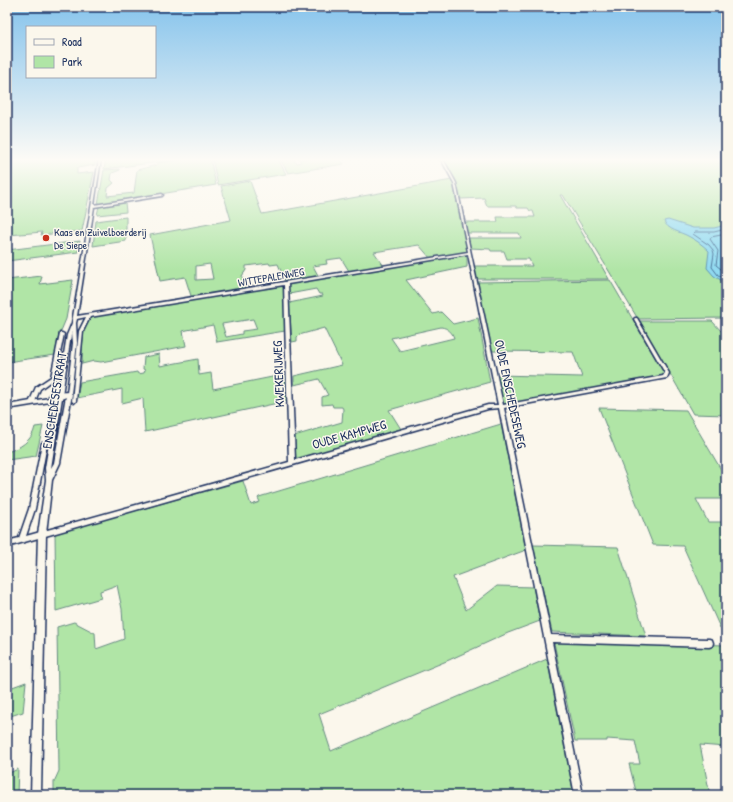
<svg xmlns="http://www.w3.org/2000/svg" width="733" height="802" font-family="'Patrick Hand',sans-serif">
<rect width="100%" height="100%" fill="#fbf7ec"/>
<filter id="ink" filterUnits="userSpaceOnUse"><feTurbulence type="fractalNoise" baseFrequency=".025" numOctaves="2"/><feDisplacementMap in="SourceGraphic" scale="8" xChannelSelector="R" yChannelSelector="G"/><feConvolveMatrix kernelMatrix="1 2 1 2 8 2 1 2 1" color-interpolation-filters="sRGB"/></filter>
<g filter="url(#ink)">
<g fill="#b0e5a6" stroke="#668a82" fill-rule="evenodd">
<polygon points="7,159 95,159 95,165 77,168 77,174 94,172 82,231 41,235 42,232 9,235 7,237"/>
<polygon points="106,159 183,159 104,169"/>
<polygon points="188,159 210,159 216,185 98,204 104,170 120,169 120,170 112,173 111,180 114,183 108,188 107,196 134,193 137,170 157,165 157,163"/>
<polygon points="212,159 278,159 286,174 218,185"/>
<polygon points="280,159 292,159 297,163 301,162 299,159 340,159 344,164 288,173"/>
<polygon points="443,159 726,159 726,318 638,319 563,195 560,195 609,279 476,279 474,266 532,266 529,259 507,259 504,251 491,251 490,249 470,248 468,238 521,238 519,233 467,233 465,222 498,222 497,217 535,217 533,211 530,211 528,208 517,208 516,206 487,206 484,198 460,199 455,179"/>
<path d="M 452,180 L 468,251 L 466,252 L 431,259 L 419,245 L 374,252 L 384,266 L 349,271 L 341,258 L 326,260 L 327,264 L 313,266 L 319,277 L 286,283 L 278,264 L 270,265 L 269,263 L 246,266 L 246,270 L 242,276 L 246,290 L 192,299 L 185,277 L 160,281 L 150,235 L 231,220 L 221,186 L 250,181 L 262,214 ZM 210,264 L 213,279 L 196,280 L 196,266 Z"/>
<polygon points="125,202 126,212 97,215 99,206"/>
<polygon points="126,217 126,241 93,246 96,221"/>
<polygon points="80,241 78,252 7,261 7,250"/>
<path d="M 467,254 L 467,267 L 406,280 L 433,314 L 441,312 L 453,324 L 478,318 L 490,382 L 389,410 L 401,429 L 300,459 L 296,459 L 294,436 L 342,422 L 343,409 L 342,407 L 333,407 L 332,404 L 322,405 L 322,397 L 328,395 L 319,379 L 294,385 L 294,376 L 342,365 L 324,328 L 299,335 L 297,337 L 297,341 L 292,342 L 289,303 L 323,296 L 322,294 L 319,294 L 316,289 L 289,294 L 288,286 L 291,284 ZM 441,327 C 448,328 452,332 454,338 L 400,351 L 391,338 Z"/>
<polygon points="42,276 40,284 73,280 66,319 58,338 55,355 7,362 7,280"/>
<polygon points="610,280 665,375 504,405 497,375 582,377 573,352 492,351 477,282"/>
<path d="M 281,286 L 285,288 L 285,331 L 217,342 L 213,325 L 187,330 L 183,331 L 186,346 L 101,362 L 94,361 L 82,364 C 83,348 80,329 92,317 ZM 253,319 L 257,329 L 242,331 L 242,334 L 226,337 L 222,324 Z"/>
<polygon points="640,321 712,321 722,332 726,332 726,415 693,414"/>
<polygon points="159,354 160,366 198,359 199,375 211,373 213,389 287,374 287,401 145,432 143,398 122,403 122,389 77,398 80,382 137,372 138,374 144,373 145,370 143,369 144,357"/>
<polygon points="599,408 686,410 726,478 726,499 696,499 708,522 726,522 726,641 683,546 653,545"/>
<polygon points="501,424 526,550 453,577 466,610 497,586 533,587 540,621 508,633 449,660 319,714 331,751 547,659 574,795 54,795 54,782 59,771 57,627 74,622 95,633 96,649 124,639 122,609 117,585 100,591 101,598 56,611 55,533 243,481 251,505 260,502 258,498 259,497"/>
<path d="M 43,426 L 36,456 L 7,460 L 7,452 C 20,448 32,441 35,427 Z"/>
<polygon points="533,545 618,547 646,636 552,632"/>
<polygon points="556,641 726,645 726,747 700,745 710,795 637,795 629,764 640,764 635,741 607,739 607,741 575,741 554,643"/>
<polygon points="26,682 23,712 7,717 7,689"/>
<polygon points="18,769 17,795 7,795 7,774"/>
</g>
<path fill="#90daf1" stroke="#6196b6" d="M 668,220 L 693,228 L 714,228 L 726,225 L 726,283 L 714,276 L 707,268 L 709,251 C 703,245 696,240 688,236 C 681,232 667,230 664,221 Z"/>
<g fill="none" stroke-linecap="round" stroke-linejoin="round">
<g stroke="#4a7399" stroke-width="1">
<polyline points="726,229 714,232 695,232 693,234 709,245 713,250 714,254 712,267 718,275 726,279"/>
<polyline points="726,234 711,237 710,239 718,251 716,265 726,273"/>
</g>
<g stroke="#1b2f5e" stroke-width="3">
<g id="minor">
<path d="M 99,159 L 101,159 L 94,205 L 162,194 L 163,195 L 162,196 L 94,207 L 77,316 L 468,252 L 454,183 L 441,159 L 443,159 L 456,183 L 503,405 L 663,376 L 665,373 L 634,319 L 635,318 L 637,318 L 669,373 L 667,378 L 504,408 L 551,635 L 709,639 L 712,640 L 713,643 L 712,646 L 709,647 L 552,642 L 583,795 L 575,795 L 499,408 L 488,409 L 7,547 L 7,541 L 19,538 L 29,509 L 42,443 L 46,443 L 47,444 L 35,509 L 26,536 L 289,462 L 284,285 L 90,317 L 83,331 L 76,401 L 74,403 L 72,401 L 79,331 L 86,317 L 77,319 L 76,323 L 77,343 L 71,394 L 71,395 L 59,400 L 57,398 L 67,335 L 72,323 ZM 468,254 L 498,405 L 488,405 L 295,460 L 288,284 ZM 72,332 L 73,343 L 67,393 L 62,395 L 71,335 Z"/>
<polygon points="60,333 62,333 64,334 55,378 40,389 34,404 30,404 29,403 36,387 51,377"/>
</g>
</g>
<g stroke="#1b2f5e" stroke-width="3">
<path id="major" d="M 69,392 L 72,394 L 60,463 L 52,480 L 46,534 L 41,795 L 31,795 L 38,534 L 46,480 L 45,468 L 56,401 L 7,409 L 7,405 L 55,397 L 50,396 L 49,395 L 50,394 L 52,393 ZM 60,396 L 66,396 L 54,463 L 51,468 L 62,398 Z"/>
</g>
<use href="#minor" fill="#fbf7ec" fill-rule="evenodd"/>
<use href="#major" fill="#fbf7ec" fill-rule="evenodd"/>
</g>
</g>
<linearGradient id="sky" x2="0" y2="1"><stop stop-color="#85c3ec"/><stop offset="0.59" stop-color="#fdfbf6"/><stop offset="1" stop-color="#fdfbf6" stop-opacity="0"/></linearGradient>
<rect width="733" height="271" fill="url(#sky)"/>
<circle fill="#c8321e" stroke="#fbf7ec" stroke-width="1.5" cx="46" cy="238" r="4"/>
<g text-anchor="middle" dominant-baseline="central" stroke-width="3" stroke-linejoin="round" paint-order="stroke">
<g font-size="11" fill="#1b2f5e" stroke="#fbf7ec" text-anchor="start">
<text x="54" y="232">Kaas en Zuivelboerderij<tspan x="54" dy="13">De Siepe</tspan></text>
</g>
<g font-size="11" fill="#1b2f5e" stroke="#fbf7ec">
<text transform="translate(271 277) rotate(-10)">WITTEPALENWEG</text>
</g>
<g font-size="13" fill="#1b2f5e" stroke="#fbf7ec">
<text transform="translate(278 374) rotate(-92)">KWEKERIJWEG</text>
<text transform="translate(511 394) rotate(78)">OUDE ENSCHEDESEWEG</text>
<text transform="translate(54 400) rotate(-81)">ENSCHEDESESTRAAT</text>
<text transform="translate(349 434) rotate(-16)">OUDE KAMPWEG</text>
</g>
</g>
<rect width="733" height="802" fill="none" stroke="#fbf7ec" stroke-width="24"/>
<rect x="12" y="12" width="709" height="778" fill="none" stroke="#1b2f5e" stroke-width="1.5" filter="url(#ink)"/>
<rect x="26" y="26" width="130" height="52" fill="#fbf7ec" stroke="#a1a7b3"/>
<rect x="34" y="39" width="20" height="6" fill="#fbf7ec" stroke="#a1a7b3"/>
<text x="62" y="46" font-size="12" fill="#1b2f5e">Road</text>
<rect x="34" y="56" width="20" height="12" fill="#b0e5a6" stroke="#a1a7b3"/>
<text x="62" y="66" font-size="12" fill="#1b2f5e">Park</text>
</svg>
